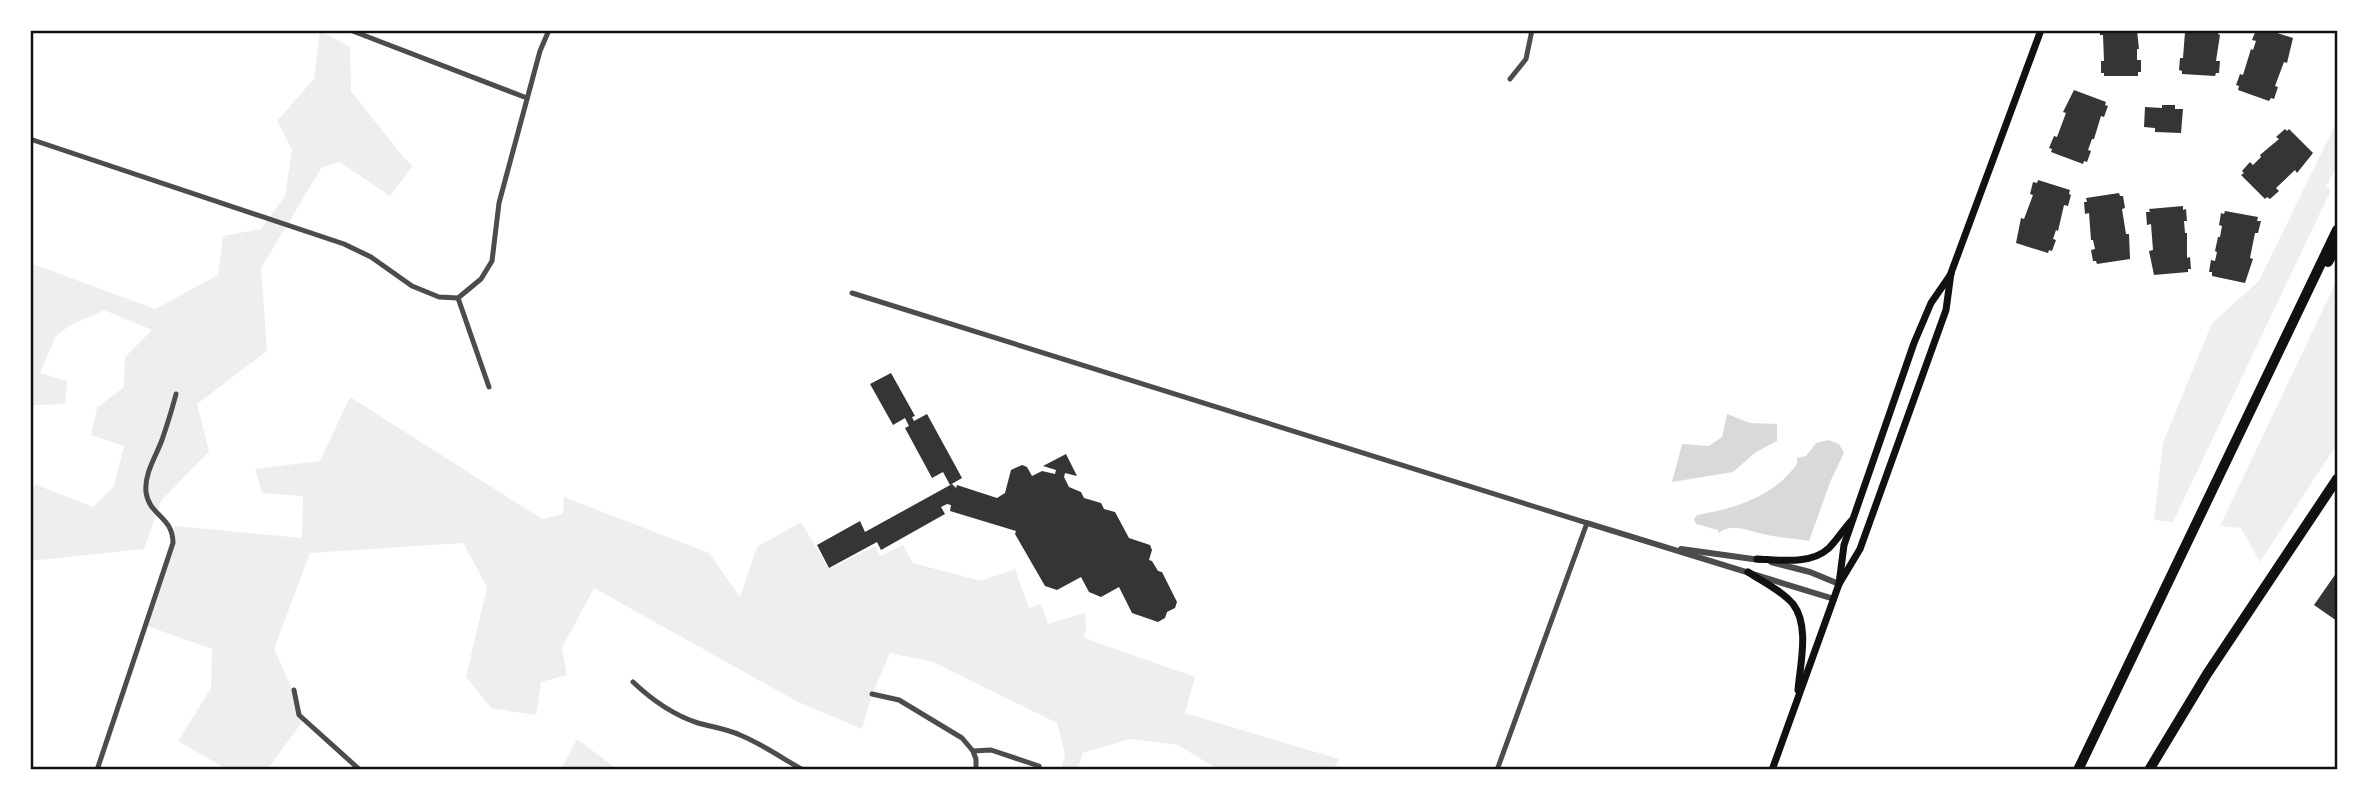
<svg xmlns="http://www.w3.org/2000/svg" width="2367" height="800" font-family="'Asap Condensed',sans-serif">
<rect width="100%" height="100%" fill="#fff"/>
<g fill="#eee">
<polygon points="320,31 350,47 351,91 404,158 413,166 390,196 340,162 322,167 261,268 267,351 197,404 209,451 161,501 144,549 30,561 30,489 37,485 93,507 114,486 124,446 91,435 97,408 124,387 125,357 152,330 104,310 69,326 56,336 40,373 67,381 65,404 30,405 30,263 155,309 218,275 223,236 261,229 285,196 292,149 277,121 314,79"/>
<polygon points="2337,121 2337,166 2326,187 2331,190 2173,522 2154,520 2163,443 2212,323 2259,281"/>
<polygon points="2337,280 2337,444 2260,562 2241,528 2220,526"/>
<polygon points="350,397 542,519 563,514 564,497 709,553 740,597 757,547 801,522 829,569 875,546 880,556 903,545 913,563 981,581 1015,569 1029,608 1041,604 1048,624 1085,613 1086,629 1084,638 1195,677 1185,713 1339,759 1334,770 1219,770 1178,745 1130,739 1083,753 1077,770 1061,770 1065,755 1057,723 933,662 890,653 872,694 862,729 796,701 594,588 562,648 567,675 541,682 536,715 491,708 466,677 487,587 463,543 310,553 274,649 305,718 267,770 228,770 178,741 211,688 212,649 144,625 175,526 302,538 303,496 262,493 255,469 320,461"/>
<polygon points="577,739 618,770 561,770"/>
</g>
<g fill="#d9d9d9">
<polygon points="1727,414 1750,423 1777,424 1777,441 1756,452 1733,472 1672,482 1682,444 1709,446 1722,437"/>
<path d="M 1828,440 L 1839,444 L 1844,453 L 1831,480 L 1809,541 C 1794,538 1778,538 1763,534 C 1748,531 1732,522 1719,533 L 1718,530 L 1696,524 L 1694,519 L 1697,515 C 1737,508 1773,497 1797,464 L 1797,458 L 1806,456 L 1816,443 Z"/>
</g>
<g fill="#353535">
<polygon points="2100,30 2137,30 2139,49 2137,49 2137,60 2141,60 2141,72 2138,72 2138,76 2104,76 2104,73 2101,73 2101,61 2104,61 2103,35 2100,35"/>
<polygon points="2182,30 2219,30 2218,34 2220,35 2216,61 2220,61 2219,73 2216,73 2215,76 2182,74 2182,71 2179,70 2180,58 2183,58 2185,32 2181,32"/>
<polygon points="2256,30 2268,30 2293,38 2287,63 2284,62 2275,86 2278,87 2274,99 2271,98 2269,101 2238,90 2239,86 2236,85 2240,74 2243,75 2251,49 2253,50 2256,41 2252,40"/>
<polygon points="2074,90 2106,102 2105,105 2108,106 2104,117 2101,116 2094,139 2092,139 2088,150 2091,151 2087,162 2084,161 2083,164 2051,152 2052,149 2049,148 2054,136 2057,137 2066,113 2063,112"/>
<polygon points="2162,105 2175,105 2175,109 2183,109 2181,133 2155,132 2155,128 2144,127 2145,107 2162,108"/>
<polygon points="2285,129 2287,131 2289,129 2313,153 2297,173 2295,170 2276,188 2279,191 2270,199 2267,197 2265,199 2241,175 2244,173 2242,171 2250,162 2253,165 2261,157 2260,155 2279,139 2276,137"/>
<polygon points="2038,180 2070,190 2069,194 2071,195 2068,206 2064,205 2058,231 2056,230 2053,239 2056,240 2052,251 2049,250 2048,253 2016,243 2021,218 2024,219 2033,195 2030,194 2033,182 2037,183"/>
<polygon points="2119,193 2120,196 2123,196 2125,208 2122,209 2126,234 2129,234 2130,259 2097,264 2096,261 2093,261 2091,250 2095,249 2093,240 2091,240 2089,213 2085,214 2084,202 2087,202 2086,198"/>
<polygon points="2183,206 2183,210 2186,209 2187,221 2184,221 2185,233 2187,233 2187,258 2190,257 2191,269 2188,269 2188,272 2154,275 2149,251 2153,250 2151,224 2147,225 2146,212 2150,212 2149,209"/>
<polygon points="2225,211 2258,217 2257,221 2261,221 2258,233 2255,233 2250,258 2253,259 2245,283 2212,276 2212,272 2209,272 2211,260 2215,261 2217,252 2215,251 2218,237 2220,237 2222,226 2219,225 2221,213 2224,214"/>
<polygon points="891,373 915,416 912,417 914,421 927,414 962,478 950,485 943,472 932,478 905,428 909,426 905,418 893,425 870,384"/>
<polygon points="1066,454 1077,476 1065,473 1064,477 1069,487 1081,492 1084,498 1101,503 1104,509 1115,512 1129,538 1150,545 1152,550 1149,560 1152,561 1158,571 1162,572 1177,602 1175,608 1167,612 1165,618 1158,622 1132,613 1119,587 1101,597 1089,592 1081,577 1057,590 1045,586 1015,534 1016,531 950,511 951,505 947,504 941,507 945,514 881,550 877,542 829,568 817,545 860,521 865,532 952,484 956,488 957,485 997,498 1005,493 1011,470 1022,465 1027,467 1032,476 1042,471 1055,474 1056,470 1043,466"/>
<polygon points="2337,572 2337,621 2314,605"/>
</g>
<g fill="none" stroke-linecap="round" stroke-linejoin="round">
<g stroke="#4c4c4c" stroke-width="5">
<polyline points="350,30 527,98"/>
<polyline points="1510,79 1526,59 1532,30"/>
<polyline points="30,139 344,244 371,257 412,286 439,297 458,298 481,279 492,261 499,203 540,51 549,30"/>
<polyline points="852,293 1587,523 1497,770"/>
<polyline points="458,298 489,387"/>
<path d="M 633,682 C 652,700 673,715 698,723 C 712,727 727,729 740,735 C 762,744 782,758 803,770"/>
<polyline points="294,690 299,715 360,770"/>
<polyline points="872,694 899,700 962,738 973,751 991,750 1039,766"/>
<polyline points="973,751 976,759 976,770"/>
<path d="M 97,770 L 173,543 C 173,516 149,516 146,492 C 144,474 156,456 162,440 C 167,425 172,410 176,394"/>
</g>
<g stroke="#4c4c4c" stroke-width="6">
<polyline points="1587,523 1834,599"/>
<polyline points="1681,549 1760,560"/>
<polyline points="1771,562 1810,572 1839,584"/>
</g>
<g stroke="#111" stroke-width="7">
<path d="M 1757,559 C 1780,560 1811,565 1829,548 C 1837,540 1843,530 1851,521"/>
<path d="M 1748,572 C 1763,582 1781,590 1793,604 C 1810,626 1800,665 1798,690"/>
<polyline points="1839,584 1860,549 1946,310 1951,273 2041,30"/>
<polyline points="1772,770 1830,609 1839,584 1844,545 1914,343 1931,303 1951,274"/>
</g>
<g stroke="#111" stroke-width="10">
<polyline points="2328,262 2337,247"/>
<polyline points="2078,770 2337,230"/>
<polyline points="2149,770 2207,674 2337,479"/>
</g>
</g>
<rect width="2367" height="800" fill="none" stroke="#ffffff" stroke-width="63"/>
<rect x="32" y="32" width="2304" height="736" fill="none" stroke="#111" stroke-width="2.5"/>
</svg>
